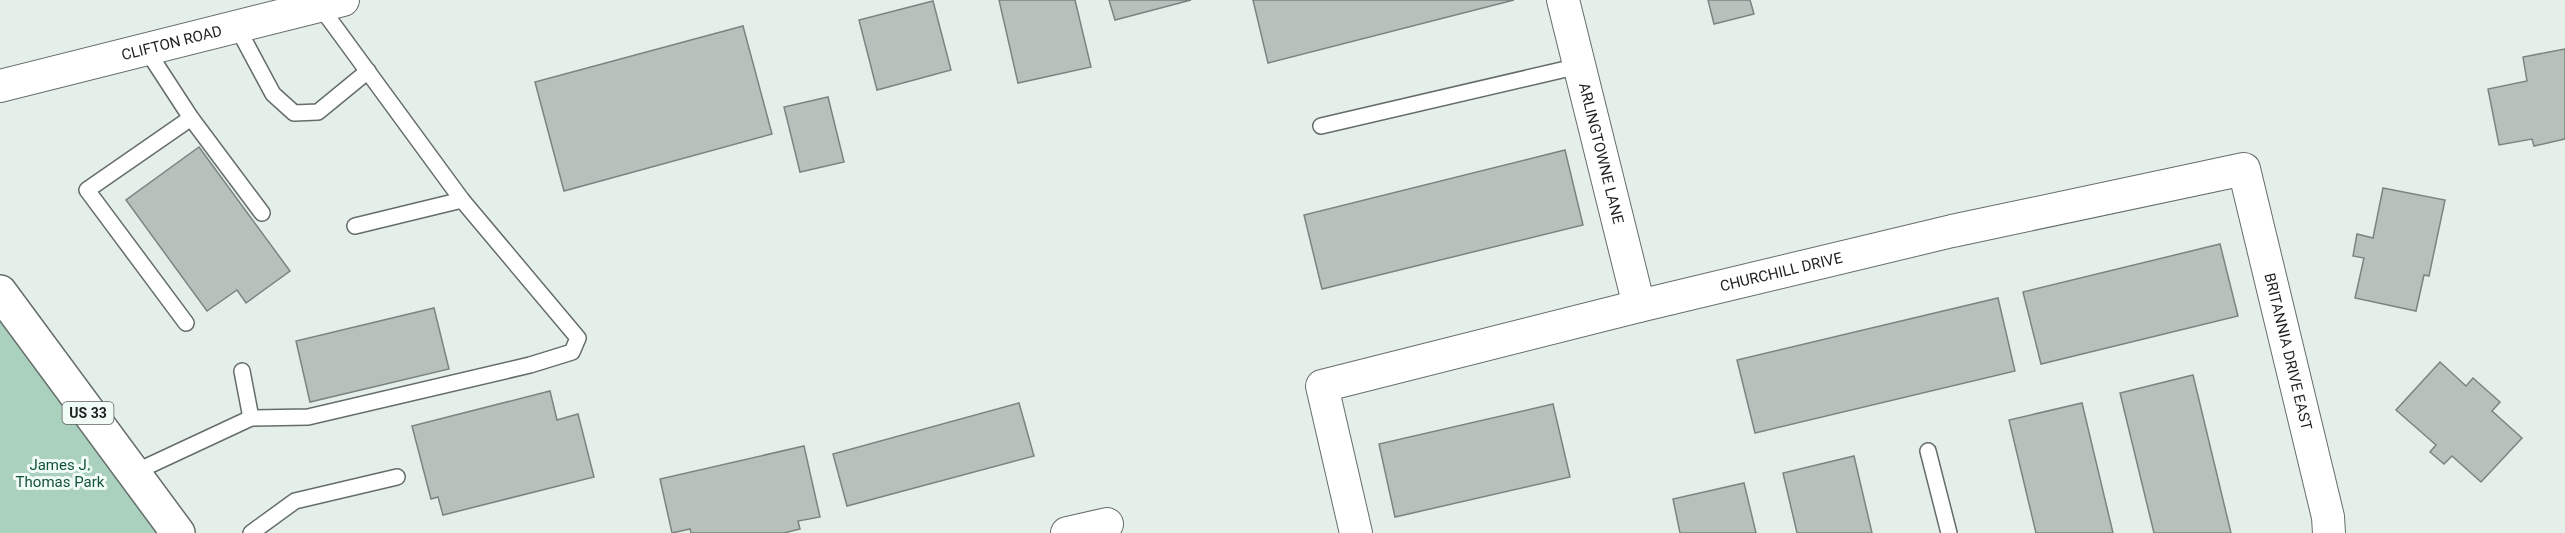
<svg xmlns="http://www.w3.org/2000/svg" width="2565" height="533" font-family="Roboto,sans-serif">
<rect width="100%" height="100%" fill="#e5efea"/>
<polygon fill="#aad0be" points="0,292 178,533 0,533"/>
<g fill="#b7c1bc" stroke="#7b8480" stroke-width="1.5">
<polygon points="999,0 1075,0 1091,67 1018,83"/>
<polygon points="1109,0 1191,0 1115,20"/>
<polygon points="1253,0 1514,0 1268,63"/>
<polygon points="1708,0 1750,0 1754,14 1714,24"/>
<polygon points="933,1 951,70 877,90 859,20"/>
<polygon points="743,26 772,134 564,191 535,82"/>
<polygon points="2565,49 2565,139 2534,146 2532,139 2499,145 2488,89 2527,81 2523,57"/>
<polygon points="828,97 844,162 800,172 784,107"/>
<polygon points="199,147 290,271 246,303 237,290 207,311 126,200"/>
<polygon points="1565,150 1583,225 1322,289 1304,215"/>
<polygon points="2383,188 2445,200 2429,276 2424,275 2416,311 2355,298 2364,258 2353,256 2357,234 2373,238"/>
<polygon points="2220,244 2238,316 2041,364 2023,292"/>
<polygon points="1998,298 2015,371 1755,433 1737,360"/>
<polygon points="434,308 449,369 310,402 296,341"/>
<polygon points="2440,362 2466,386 2473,378 2500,402 2492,411 2522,438 2481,482 2452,456 2444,464 2430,452 2436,445 2396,410"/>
<polygon points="2193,375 2231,533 2154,533 2120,393"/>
<polygon points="550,391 557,420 578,414 594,477 443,515 438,497 431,499 412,426"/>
<polygon points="1019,403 1034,456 847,506 833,454"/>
<polygon points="2082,403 2113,533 2036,533 2009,420"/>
<polygon points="1553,404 1570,477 1395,517 1379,444"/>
<polygon points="804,446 820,517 798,521 800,529 784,533 691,533 690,529 672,533 660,479"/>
<polygon points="1854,456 1872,533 1797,533 1783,473"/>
<polygon points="1744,483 1756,533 1680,533 1673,499"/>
</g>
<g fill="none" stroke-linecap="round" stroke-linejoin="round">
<g stroke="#656d69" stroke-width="18">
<g id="lane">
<polyline points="237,27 273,94 294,113 318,112 368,71"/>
<polyline points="146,49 191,118 262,213"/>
<polyline points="1321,126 1579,66"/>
<polyline points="355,226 462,200"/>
<polyline points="186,323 87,190 191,118"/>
<polyline points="242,371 251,418"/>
<polyline points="1928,451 1949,533"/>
<polyline points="133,473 251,418 308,417 530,365 572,352 578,338 462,200 319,5"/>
<polyline points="251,533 295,501 397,477"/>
</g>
</g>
<g stroke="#656d69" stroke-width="34">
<g id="street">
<path id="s1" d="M 1563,0 L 1639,306"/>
<path id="s2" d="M 0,86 L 343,0"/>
<polyline points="1067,533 1107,524"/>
<path id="s3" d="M 1356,533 L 1322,386 L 1639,306 L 1952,231 L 2244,169 L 2328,517 L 2329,533"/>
</g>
</g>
<g stroke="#656d69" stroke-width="36">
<polyline id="primary" points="0,292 178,533"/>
</g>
<use href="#lane" stroke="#fff" stroke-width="15"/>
<use href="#street" stroke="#fff" stroke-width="32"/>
<use href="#primary" stroke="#fff" stroke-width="33"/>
</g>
<g text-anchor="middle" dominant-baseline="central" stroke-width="6" stroke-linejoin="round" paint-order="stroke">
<rect fill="#f2fcf7" stroke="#5e6360" stroke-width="1.5" x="62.5" y="402" width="51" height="22" rx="4.5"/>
<g font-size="14" font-weight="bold" fill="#1e2120">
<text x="88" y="413">US 33</text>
</g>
<g font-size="15" fill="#1e2120" stroke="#f2fcf7">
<text stroke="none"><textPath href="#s2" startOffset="177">CLIFTON ROAD</textPath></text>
<text stroke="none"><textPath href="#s1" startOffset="158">ARLINGTOWNE LANE</textPath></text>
<text stroke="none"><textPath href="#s3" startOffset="624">CHURCHILL DRIVE</textPath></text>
<text stroke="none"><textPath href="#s3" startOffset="1286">BRITANNIA DRIVE EAST</textPath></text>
</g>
<g font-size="15" fill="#11533b" stroke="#f2fcf7">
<text x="60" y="465">James J.<tspan x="60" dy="17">Thomas Park</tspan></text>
</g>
</g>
</svg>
